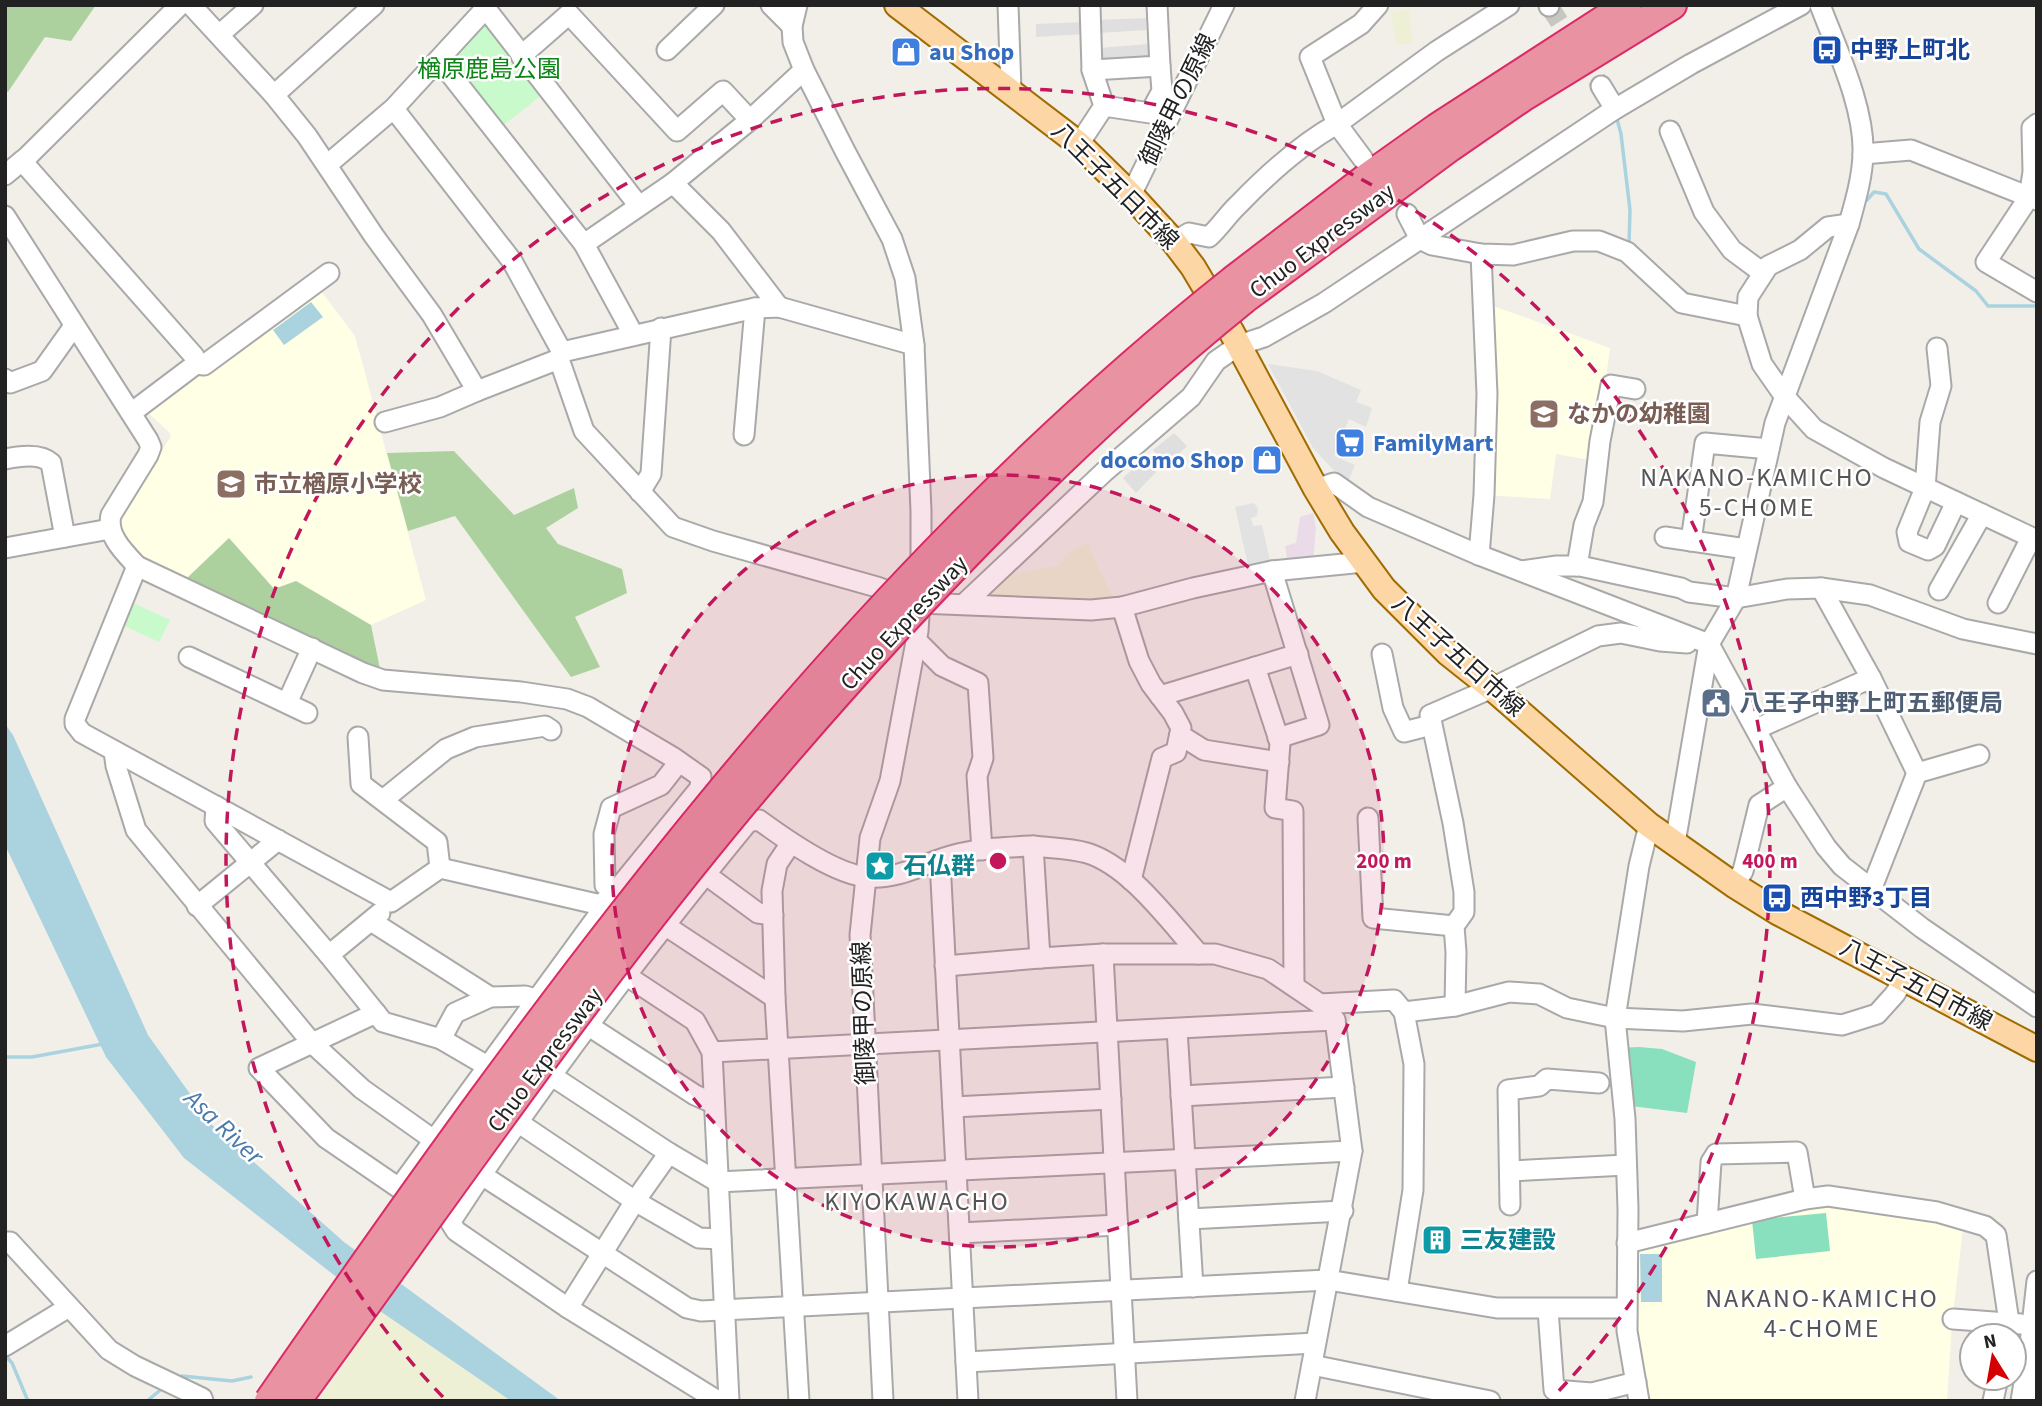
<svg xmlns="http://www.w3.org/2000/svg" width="2042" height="1406" font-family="'Source Sans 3','Noto Sans JP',sans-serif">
<rect width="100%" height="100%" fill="#f2efe9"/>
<g fill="#e0dfdf">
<polygon points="1146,18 1146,30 1099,33 1097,20"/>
<polygon points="1085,22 1085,34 1036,37 1036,24"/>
<polygon points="1149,44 1149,57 1100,61 1099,48"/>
<polygon points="1174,433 1187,446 1167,466 1153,450"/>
<polygon points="1144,459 1156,472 1136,493 1123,478"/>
</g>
<polygon fill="#ebdbe8" points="1313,513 1316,528 1313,561 1288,563 1285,546 1296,543 1300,517"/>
<g fill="#ffffe5">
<polygon points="318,287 355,336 426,600 371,625 297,581 275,589 229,538 186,579 136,554 120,530 118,519 171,436 169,432 147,412"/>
<polygon points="1482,302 1610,348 1595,461 1556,454 1550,499 1484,495"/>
<polygon points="1805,1199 1964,1220 1952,1323 1947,1401 1639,1401 1627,1243"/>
</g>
<g fill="#eef0d5">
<polygon points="1409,9 1413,43 1397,45 1391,13"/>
<polygon points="1088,542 1093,557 1117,605 988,602 986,588 997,577 1058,566 1069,553"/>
<polygon points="380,1311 511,1401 318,1401"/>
</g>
<g fill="#add19e">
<polygon points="5,5 96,5 71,41 45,37 8,92 5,90"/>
<polygon points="454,451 514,515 574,488 578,508 546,528 558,544 622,569 627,593 575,617 600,667 571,677 455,516 408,531 387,453"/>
<polygon points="229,538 274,589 296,581 371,625 380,669 364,664 186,579"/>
</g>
<g fill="#c8facc">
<polygon points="485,9 548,90 495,132 440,61"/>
<polygon points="129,601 170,620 159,642 120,624"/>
</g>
<g fill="#88e0be">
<polygon points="1639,1047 1662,1049 1696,1062 1687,1113 1623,1105 1618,1048"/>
<polygon points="1826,1213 1830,1251 1756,1259 1752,1220"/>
</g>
<g fill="#e2e2e2">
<polygon points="1268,364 1317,371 1361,390 1356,402 1372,408 1366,427 1349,419 1334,456 1355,465 1348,482 1338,475 1313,448"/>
<polygon points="1254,503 1258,509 1257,516 1251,518 1253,526 1262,525 1272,569 1250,574 1235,507"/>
</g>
<g fill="#aad3df">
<polygon points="311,302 323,317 284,345 273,330"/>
<polygon points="5,724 13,735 148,1035 213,1126 344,1242 561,1401 511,1401 380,1311 184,1158 106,1057 5,845"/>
<polygon points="1640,1254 1662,1254 1662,1302 1641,1302"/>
</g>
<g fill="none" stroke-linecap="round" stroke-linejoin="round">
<g stroke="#aad3df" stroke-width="3.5">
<polyline points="1617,119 1621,134 1630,210 1629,245"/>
<polyline points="1867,200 1874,192 1886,194 1919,249 1976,291 1988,306 2037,306"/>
<polyline points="1677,286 1690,296"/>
<polyline points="5,1057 32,1057 103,1044"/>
<polyline points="5,1355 12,1363 28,1401"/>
<polyline points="177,1378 182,1376 232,1381 251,1377"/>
<polyline points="147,1401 164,1387"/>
</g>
<polyline stroke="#c8c6c1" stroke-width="19" stroke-dasharray="19 10" stroke-linecap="butt" points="1549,6 1601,86"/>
<g stroke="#a9a9a9" stroke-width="23">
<g id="minor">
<polyline points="191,5 274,95 374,5"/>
<polyline points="483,5 639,206"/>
<polyline points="771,5 792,26"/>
<polyline points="797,5 792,26 793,42 804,70 845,151 892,239 905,278 914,345 921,511 921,571"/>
<polyline points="1008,5 1011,90"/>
<polyline points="1549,5 1549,6"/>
<polyline points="219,35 253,5"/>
<polyline points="667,50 714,5"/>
<polyline points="521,56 569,14 677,131 723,91 750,120"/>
<polyline points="440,61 584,244"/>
<polyline points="1092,70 1160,66 1157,5"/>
<polyline points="1601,86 1615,109"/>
<polyline points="274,95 307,136 374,236 432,315 477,391 559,359 562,352 755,308 779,307 914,345"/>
<polyline points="1104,106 1150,113 1162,91 1160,66"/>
<polyline points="394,109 512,261 562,352"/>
<polyline points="2037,124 2032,128 2033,172 2029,197 1986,262 2037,292"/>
<polyline points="1670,131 1704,212 1732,250 1763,273"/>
<polyline points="1079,144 1104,106 1092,70 1090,5"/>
<polyline points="1863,154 1911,150 2037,200"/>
<polyline points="1363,159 1337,124 1310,57 1361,24 1378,5"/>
<polyline points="22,161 194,356 196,364"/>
<polyline points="327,165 394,108 485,9"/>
<polyline points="5,175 28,156 180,5"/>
<polyline points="673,183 721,231 779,307"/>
<polyline points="1131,195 1224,5"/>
<polyline points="1407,214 1420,239 1432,245 1481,254 1513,255 1573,241 1599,241 1627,252 1682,303 1747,316 1762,364 1785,397 1814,429 1884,468 2037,540"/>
<path d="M 5,216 L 148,440 L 151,447 L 148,455 L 111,515 C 106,535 124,552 137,566 L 363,673 L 383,680 L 521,692 L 567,699 L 588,707 L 674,758 L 701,777 L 700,788 L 616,891 L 399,1188 L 326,1138 L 259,1068 L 376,1013"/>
<path d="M 1174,242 L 1189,233 L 1209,237 C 1220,227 1228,214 1239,204 C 1266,176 1303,143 1337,124 L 1437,51 L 1509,5"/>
<polyline points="1747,316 1748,297 1768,266 1800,250 1828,227 1849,224"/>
<polyline points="633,334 584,244 673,183 750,120 804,70"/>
<polyline points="1937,348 1941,386 1930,422 1925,488 1907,532 1909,542 1928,550 1935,546 1956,502"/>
<polyline points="559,359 584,431 673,527 713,541 877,587 919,603 1091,610 1122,607 1193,588 1272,571 1364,562"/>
<polyline points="5,379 10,383 42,371 74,326"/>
<polyline points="131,413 196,364 204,365 329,273"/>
<polyline points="385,422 440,407 477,391"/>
<polyline points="744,435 755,308"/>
<path d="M 5,459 C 19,456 41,453 51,463 L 65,537"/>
<polyline points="1316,489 1334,483 1368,507 1479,555 1709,644 1787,787 1826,847 1842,866 1922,928 2037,1007"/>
<polyline points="640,492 651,474 661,328"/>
<polyline points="1665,537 1746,549"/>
<polyline points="1691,541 1705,443 1769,449"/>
<polyline points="5,548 110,529"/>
<polyline points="1479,555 1484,495 1487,394 1481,254"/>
<polyline points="137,566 75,719 75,724 82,733 391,902 440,868 601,905 611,895"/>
<polyline points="1577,566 1584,525 1593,502 1600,441 1611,385 1635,389"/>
<polyline points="1272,571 1319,725 1278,738"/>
<polyline points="1522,571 1557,566 1580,566 1681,588 1689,592 1736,598 1787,589 1821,588 1870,595 1963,629 2037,644"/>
<polyline points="1821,588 1871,678 1917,773"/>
<polyline points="1939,590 1982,514"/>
<polyline points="965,603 1104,472 1191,397 1216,361 1239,345 1264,337 1324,303 1615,109 1691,64 1801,5"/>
<polyline points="1998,603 2031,538"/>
<polyline points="1122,607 1139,661 1151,684 1173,713 1181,728 1176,752 1162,758 1131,880"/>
<polyline points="916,640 942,666 978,683 983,758 977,776 982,850"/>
<polyline points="1382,654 1393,708 1404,732 1431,725"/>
<polyline points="189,657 307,713"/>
<polyline points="1255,667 1280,743 1275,808 1293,811 1294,986"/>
<polyline points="1160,696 1298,654"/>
<polyline points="287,703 312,648"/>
<polyline points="1756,729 1871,678"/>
<polyline points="1180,735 1204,750 1279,762"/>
<polyline points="358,737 361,784 437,842 440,868"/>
<polyline points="114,751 116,766 136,830 312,1043 362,1089 445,1148"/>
<polyline points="383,800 446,749 475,737 545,726 551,730"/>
<polyline points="216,806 215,821 329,955 383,1022 441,1039 489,1067"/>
<polyline points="1368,818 1373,918 1454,926"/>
<path d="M 1675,843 L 1709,644 L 1736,598 L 1775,423 L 1849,224 C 1855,202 1862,179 1863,155 C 1865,108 1837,50 1820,5"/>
<path d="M 1033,846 C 1050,848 1070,848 1087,853 C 1130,866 1169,921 1199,954"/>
<polyline points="940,861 968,1401"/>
<polyline points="705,874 758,913 773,915"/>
<polyline points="1734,885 1743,871 1759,805 1787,787"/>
<polyline points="1871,890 1917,773 1979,755"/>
<polyline points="624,897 605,885 604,834 611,808 661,785 679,762"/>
<polyline points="197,906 278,840"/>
<polyline points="654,918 775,998 799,1401"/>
<polyline points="371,921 490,997"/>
<polyline points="1103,954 1127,1401"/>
<polyline points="329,955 380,913"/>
<polyline points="945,966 1040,958"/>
<polyline points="627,976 695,1021 712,1052 729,1401"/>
<polyline points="775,998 772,891 777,864 791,843"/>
<polyline points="1320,1004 1394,1000 1404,1012 1455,1006 1509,992 1539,994 1567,1008 1615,1018 1683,1021 1752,1014 1842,1025 1877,1014 1895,994 1904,979"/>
<polyline points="1455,1006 1456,952 1454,926 1464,912 1464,892 1453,823 1430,715 1492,688 1598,636 1621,633 1660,641 1687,643"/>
<polyline points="589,1026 695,1095 713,1103"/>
<polyline points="1177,1029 1193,1287"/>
<polyline points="441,1039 455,1013 490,997 525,996 539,1000"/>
<polyline points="712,1052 1335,1020"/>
<polyline points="552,1076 669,1153 718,1182 1352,1151"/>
<polyline points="1181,1096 1344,1087"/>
<polyline points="953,1107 1111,1099"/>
<polyline points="519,1123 635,1201 699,1238 721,1239"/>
<polyline points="471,1168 687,1308 701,1311 1328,1280 1497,1308 1626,1308"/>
<polyline points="1510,1171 1626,1165"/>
<polyline points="1510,1205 1508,1090 1539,1086 1547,1079 1599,1083"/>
<polyline points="1189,1219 1343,1211"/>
<polyline points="1707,1223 1711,1162 1716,1154 1797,1152 1805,1199"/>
<polyline points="960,1233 1118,1225"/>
<polyline points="5,1242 10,1242 109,1350 135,1366 202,1398 203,1401"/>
<polyline points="1627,1243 1805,1199 1828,1196 1937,1212 1985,1226 1996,1235 2009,1322 2006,1336"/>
<polyline points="1397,1291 1413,1190 1414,1064 1404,1012"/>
<polyline points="568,1308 635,1201 669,1153"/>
<polyline points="1548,1310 1554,1390 1592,1393 1636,1382"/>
<polyline points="1953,1319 2021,1324"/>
<polyline points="5,1346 69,1307"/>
<polyline points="966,1362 1315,1343"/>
<polyline points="1312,1365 1490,1401"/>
<polyline points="2034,1370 2036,1401"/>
<path d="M 718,1401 L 568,1308 L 456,1231 L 451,1223 L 453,1218 C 543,1080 644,949 748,822 L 759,820 C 785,839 837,876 869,877 C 903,879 927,861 958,854 C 982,848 1008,847 1033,846 L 1040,958 L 1103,954 L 1215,954 L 1268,969 L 1320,1004 L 1335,1020 L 1352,1151 L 1305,1401"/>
<polyline points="883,1401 860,935 870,838 890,781 918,631 920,601"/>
<polyline points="1639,1401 1627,1331 1628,1209 1625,1119 1615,1018 1639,866 1649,825"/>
<polyline points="1993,1401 1998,1378"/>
<polyline points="2021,1401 2029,1352 2037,1281"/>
</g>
</g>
<g stroke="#a06b00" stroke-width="28">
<polyline id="major" points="897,5 1079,144 1131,195 1174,242 1193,267 1231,331 1316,489 1342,532 1384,589 1448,653 1492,688 1649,825 1734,885 1779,913 2037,1049"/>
</g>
<g stroke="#dc2a67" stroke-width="32">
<g id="highway">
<polyline points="1235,279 1368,177 1437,128 1627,5"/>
<polyline points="1244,299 1450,147 1524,96 1672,5"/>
</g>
</g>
<use href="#minor" stroke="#fff" stroke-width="19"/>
<use href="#major" stroke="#fcd6a4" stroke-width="24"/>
<use href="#highway" stroke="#e892a2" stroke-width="28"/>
<g stroke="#dc2a67" stroke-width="32" stroke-linecap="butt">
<g id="highway-bridge">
<path d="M 269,1401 C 552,993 843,590 1235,279"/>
<path d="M 296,1401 C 443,1200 584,993 744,802 C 895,622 1061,447 1244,299"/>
</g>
</g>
<use href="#highway-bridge" stroke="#e892a2" stroke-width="28"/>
</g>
<circle cx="998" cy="861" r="386" fill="#c2185b" fill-opacity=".12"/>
<g fill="none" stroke="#c2185b" stroke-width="3.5" stroke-dasharray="12 9">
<circle cx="998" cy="861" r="386"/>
<path d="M443 1397A772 772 0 1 1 1553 1397"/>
</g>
<defs>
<g id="bus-square" transform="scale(1.575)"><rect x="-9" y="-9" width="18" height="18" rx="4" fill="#1a4fb4" stroke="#fff"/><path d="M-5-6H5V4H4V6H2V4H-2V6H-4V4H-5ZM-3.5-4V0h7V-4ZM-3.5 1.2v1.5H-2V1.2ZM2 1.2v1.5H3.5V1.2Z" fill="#fff"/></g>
<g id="shop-square" transform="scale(1.575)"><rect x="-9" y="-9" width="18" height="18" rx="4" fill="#3f7fe0" stroke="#fff"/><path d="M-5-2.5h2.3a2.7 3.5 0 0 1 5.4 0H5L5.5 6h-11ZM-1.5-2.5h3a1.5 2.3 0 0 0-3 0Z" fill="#fff"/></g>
<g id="school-square" transform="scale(1.575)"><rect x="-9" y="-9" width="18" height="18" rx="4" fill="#8d6e63" stroke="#fff"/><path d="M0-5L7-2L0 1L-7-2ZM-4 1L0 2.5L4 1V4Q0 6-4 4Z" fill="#fff"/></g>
<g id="supermarket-square" transform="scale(1.575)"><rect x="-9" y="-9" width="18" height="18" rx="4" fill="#3f7fe0" stroke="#fff"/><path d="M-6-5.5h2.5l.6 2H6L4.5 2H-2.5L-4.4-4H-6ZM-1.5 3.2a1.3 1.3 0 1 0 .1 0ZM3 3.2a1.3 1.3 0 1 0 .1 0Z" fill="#fff"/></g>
<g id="civic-square" transform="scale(1.575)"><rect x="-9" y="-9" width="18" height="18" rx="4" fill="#5c6f8a" stroke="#fff"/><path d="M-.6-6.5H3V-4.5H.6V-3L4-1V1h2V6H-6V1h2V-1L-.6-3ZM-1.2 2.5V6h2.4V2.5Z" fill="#fff"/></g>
<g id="sight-square" transform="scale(1.575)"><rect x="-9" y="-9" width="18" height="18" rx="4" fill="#0f9aa8" stroke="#fff"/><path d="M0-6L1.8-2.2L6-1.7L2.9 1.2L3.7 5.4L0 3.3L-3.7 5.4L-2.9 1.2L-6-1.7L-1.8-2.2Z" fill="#fff"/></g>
<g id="building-square" transform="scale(1.575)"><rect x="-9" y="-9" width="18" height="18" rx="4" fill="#0f9aa8" stroke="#fff"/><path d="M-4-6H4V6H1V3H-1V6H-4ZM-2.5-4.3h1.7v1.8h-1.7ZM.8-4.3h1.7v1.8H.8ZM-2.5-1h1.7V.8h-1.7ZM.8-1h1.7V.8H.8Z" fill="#fff"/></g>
</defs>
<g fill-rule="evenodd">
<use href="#bus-square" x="1827" y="50"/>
<use href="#shop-square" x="906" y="52"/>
<use href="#school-square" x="1544" y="414"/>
<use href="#supermarket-square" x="1350" y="443"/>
<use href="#shop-square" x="1267" y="460"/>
<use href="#school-square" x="231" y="484"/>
<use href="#civic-square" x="1716" y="703"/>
<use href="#sight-square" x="880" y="866"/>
<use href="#bus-square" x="1777" y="898"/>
<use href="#building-square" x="1437" y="1240"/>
</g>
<g text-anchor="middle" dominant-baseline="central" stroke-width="5" stroke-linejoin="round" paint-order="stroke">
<g font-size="24" font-weight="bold" fill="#164399" stroke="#fff" text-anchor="start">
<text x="1850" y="50">中野上町北</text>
<text x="1800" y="898">西中野3丁目</text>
</g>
<g font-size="24" font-weight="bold" fill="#366cbe" stroke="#fff" text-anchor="start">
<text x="929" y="52">au Shop</text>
<text x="1373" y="443">FamilyMart</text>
<text x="1244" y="460" text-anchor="end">docomo Shop</text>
</g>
<g font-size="24" fill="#0c8416" stroke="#fff">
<text x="489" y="69">楢原鹿島公園</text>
</g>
<g font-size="24" fill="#222" stroke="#fff">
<text transform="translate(1178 100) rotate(-64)">御陵甲の原線</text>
<text transform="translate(1115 186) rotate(45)">八王子五日市線</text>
<text transform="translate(1322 241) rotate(-37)">Chuo Expressway</text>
<text transform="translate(904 623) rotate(-47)">Chuo Expressway</text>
<text transform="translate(1458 656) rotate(42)">八王子五日市線</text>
<text transform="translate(1916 985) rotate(28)">八王子五日市線</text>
<text transform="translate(864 1013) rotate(-92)">御陵甲の原線</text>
<text transform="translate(545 1060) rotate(-53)">Chuo Expressway</text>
</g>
<g font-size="24" font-weight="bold" fill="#785e54" stroke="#fff" text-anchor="start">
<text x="1567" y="414">なかの幼稚園</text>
<text x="254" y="484">市立楢原小学校</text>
</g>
<g font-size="24" font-weight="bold" fill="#4e5e75" stroke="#fff" text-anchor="start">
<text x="1739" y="703">八王子中野上町五郵便局</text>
</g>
<g font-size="24" font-weight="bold" fill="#0d838f" stroke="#fff" text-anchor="start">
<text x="903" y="866">石仏群</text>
<text x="1460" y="1240">三友建設</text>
</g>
<g font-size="26" letter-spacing="2" fill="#555" stroke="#fff">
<text x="1757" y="477">NAKANO-KAMICHO<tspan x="1757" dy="30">5-CHOME</tspan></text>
<text x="917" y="1201">KIYOKAWACHO</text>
<text x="1822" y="1298">NAKANO-KAMICHO<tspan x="1822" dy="30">4-CHOME</tspan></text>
</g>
<g font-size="26" font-style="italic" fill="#4a7aab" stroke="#fff">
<text transform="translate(224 1127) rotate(43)">Asa River</text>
</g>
</g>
<circle cx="998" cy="861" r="10" fill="#c2185b" stroke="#fff" stroke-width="3.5"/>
<g font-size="21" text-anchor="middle" font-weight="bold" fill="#c2185b" stroke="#fff" stroke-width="5" stroke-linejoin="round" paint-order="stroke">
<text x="1384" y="868">200 m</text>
<text x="1770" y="868">400 m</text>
</g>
<rect width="2042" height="1406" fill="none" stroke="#222222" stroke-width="14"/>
<g transform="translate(1993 1357) rotate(349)"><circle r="33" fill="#ffffff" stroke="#a7a7a7" stroke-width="2"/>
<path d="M0-5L12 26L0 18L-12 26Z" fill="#d40000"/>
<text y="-10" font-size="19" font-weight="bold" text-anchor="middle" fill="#222222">N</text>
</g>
</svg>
